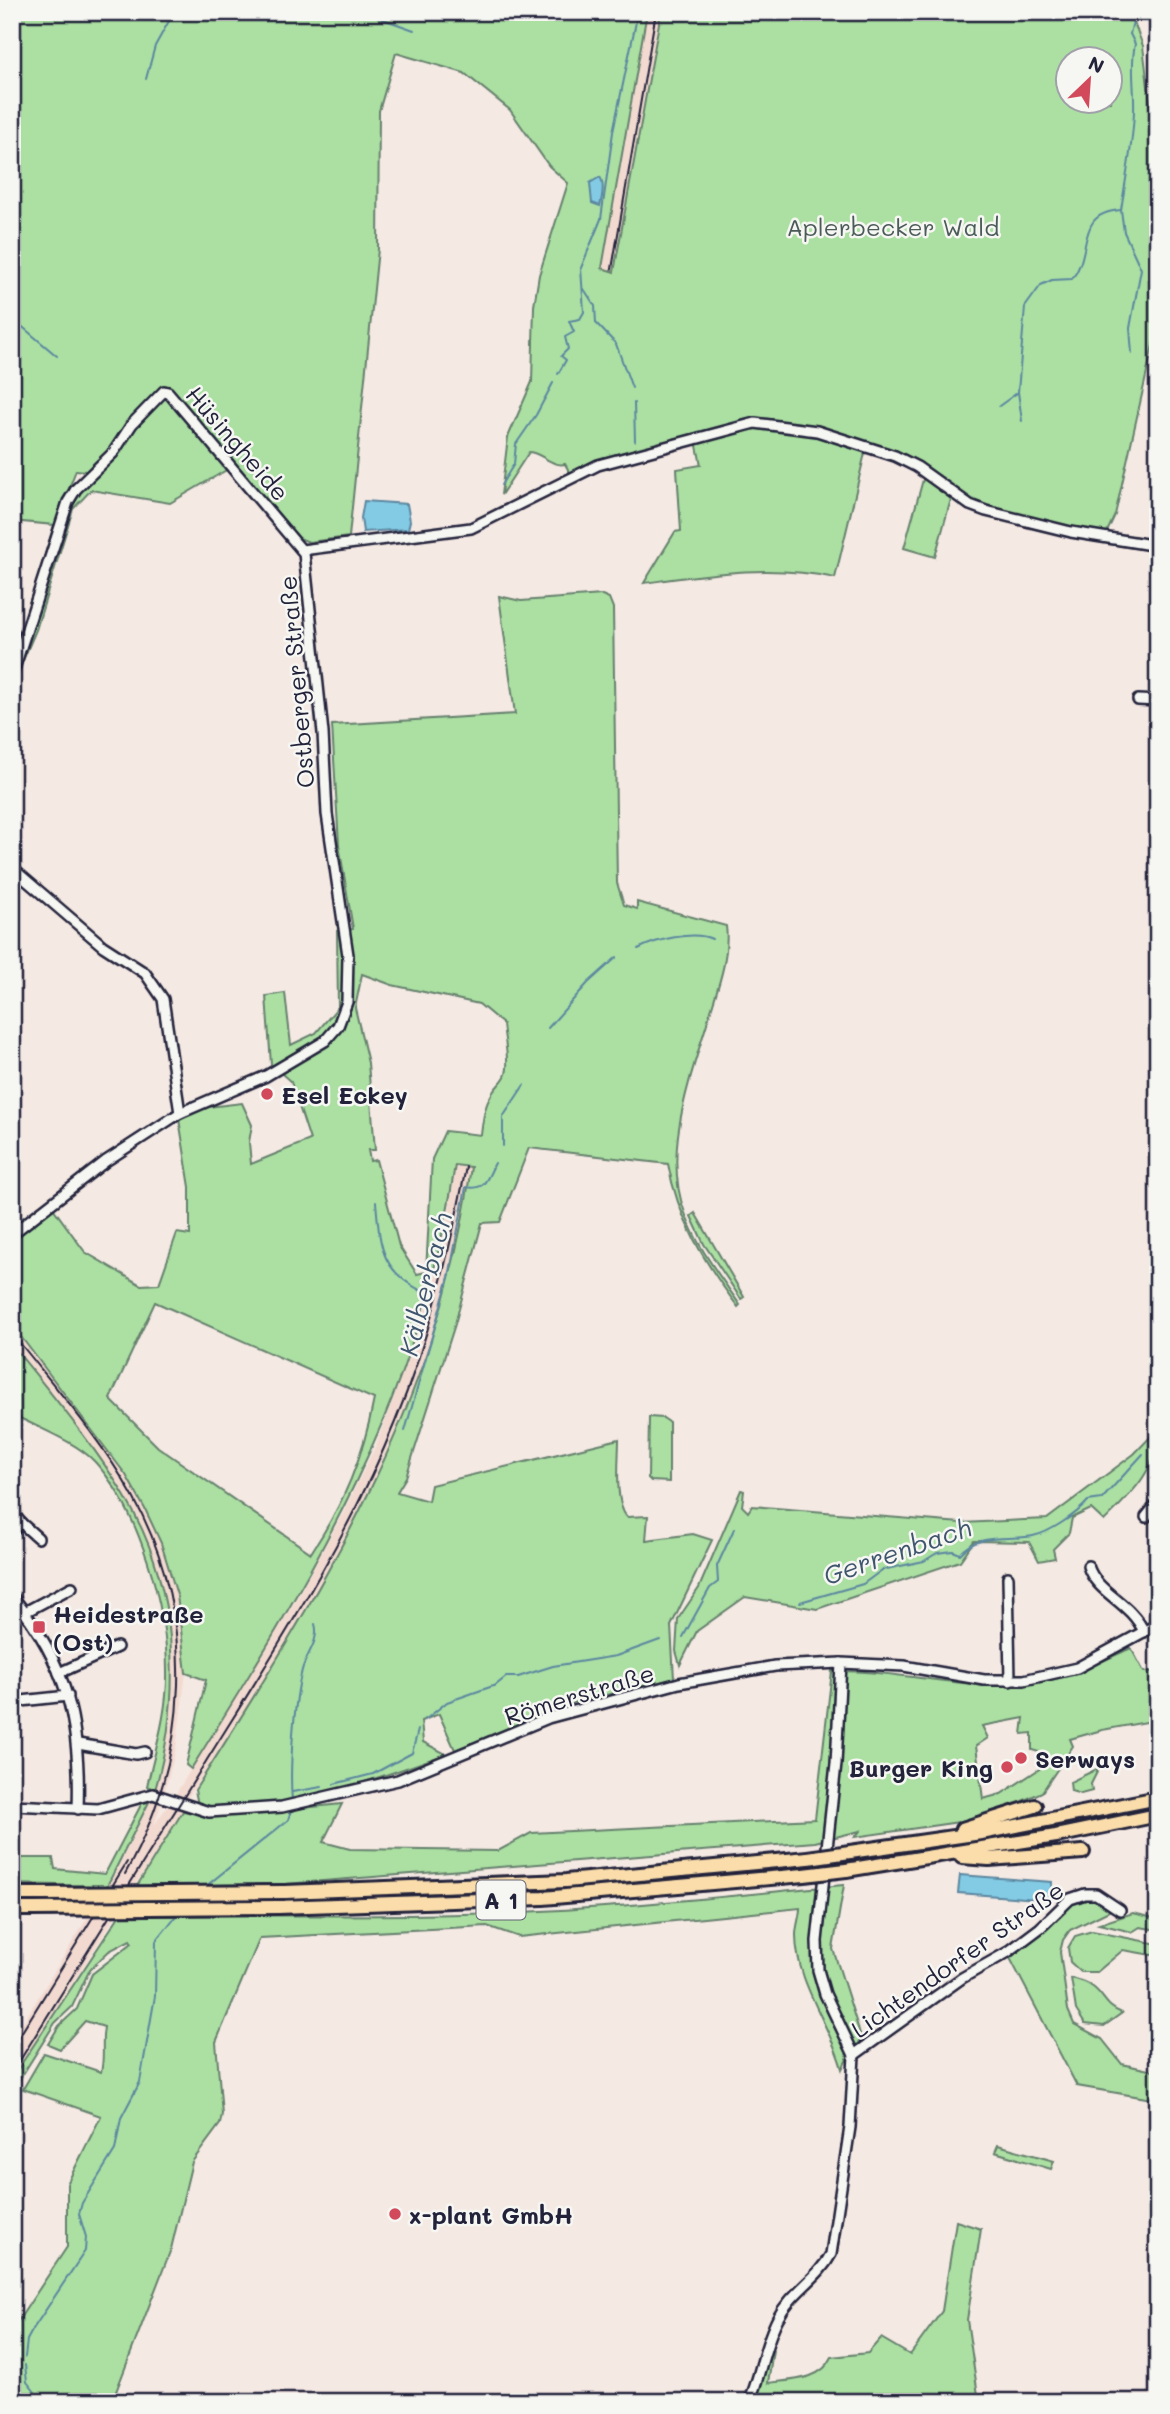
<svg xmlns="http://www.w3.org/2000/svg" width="1170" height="2414" font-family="Mali,sans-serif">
<rect width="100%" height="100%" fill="#f5e9e3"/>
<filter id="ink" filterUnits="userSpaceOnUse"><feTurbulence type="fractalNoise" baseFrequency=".0143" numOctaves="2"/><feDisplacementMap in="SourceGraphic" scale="14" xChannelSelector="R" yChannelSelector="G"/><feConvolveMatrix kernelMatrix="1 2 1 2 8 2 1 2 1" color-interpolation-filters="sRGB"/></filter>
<g filter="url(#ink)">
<g fill="#f3dad1">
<polygon points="647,12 661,12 615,272 602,268"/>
<polygon points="456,1164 472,1167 452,1270 441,1312 400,1428 326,1578 274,1667 185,1802 175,1795 298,1596 344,1511 376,1445 422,1320 448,1218"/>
<polygon points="12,1325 127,1475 161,1543 177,1595 186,1673 176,1749 165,1790 155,1790 170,1725 173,1665 170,1634 157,1573 125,1497 99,1457 12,1345"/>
<polygon points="152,1798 163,1799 154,1825 171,1801 183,1811 12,2078 12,2040 115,1873"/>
</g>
<g fill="#abe0a2" stroke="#66816e" stroke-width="2" fill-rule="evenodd">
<path d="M 12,12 L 647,12 L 602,268 L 614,272 L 661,12 L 1130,12 L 1143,46 L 1158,167 L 1158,323 L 1115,515 L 1107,532 L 1087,533 L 986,510 L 907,460 L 769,422 L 570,473 L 565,464 C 552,467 542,453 529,452 L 501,495 L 508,437 L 532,382 L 534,306 L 539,275 L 568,183 L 549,166 L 510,110 L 464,73 L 396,53 L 379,111 L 378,249 L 349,537 L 309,542 L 299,538 L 239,468 L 230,468 L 170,503 L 91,490 L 73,509 L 36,630 L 12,686 L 12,662 L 54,525 L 12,521 ZM 1068,60 L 1110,60 L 1110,102 L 1068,102 ZM 76,470 L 85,471 L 90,477 L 70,508 L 62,507 Z"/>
<path d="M 740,426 L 798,428 L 866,449 L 835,578 C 770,564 709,574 644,583 L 675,532 L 681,531 L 677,469 L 701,465 L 696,441 Z"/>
<polygon points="924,476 951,499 935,557 904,548"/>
<path d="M 602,595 L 609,598 L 613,608 L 617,883 L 624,905 L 637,909 L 637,902 L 726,926 C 730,958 717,989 708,1020 C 690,1079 662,1152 685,1213 C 697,1247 720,1276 740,1305 L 738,1307 C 704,1262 678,1219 668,1164 L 529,1148 L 500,1222 L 482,1223 L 455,1324 L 406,1477 L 397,1492 L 428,1501 L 431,1485 L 619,1439 C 619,1459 614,1503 627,1517 L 648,1516 L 646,1540 L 693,1534 L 712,1540 L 671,1626 L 674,1679 L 568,1704 L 455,1750 L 439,1714 L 421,1721 L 423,1742 L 446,1754 C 372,1780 278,1817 198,1805 L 195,1790 C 322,1590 438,1407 471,1167 L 455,1165 C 421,1397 313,1575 191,1769 L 186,1765 L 206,1680 L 186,1673 L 177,1595 L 161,1543 L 145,1509 L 126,1475 L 12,1325 L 12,1240 L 53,1208 L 85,1252 L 141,1285 L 159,1284 L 177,1233 L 190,1235 L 190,1187 L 179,1119 L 208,1107 L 242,1103 L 252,1125 L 249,1142 L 251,1164 L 310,1140 L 291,1082 L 271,1064 L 266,996 L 285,993 L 291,1045 L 316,1033 L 338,1007 L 337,931 L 353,929 L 339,845 L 332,725 L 515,714 L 499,596 L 521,601 ZM 362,974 L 392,985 L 479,1004 L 503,1024 C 504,1038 510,1062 506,1074 C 504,1081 497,1085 493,1092 C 484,1106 483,1119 481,1135 L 445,1131 L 432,1159 L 426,1272 L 417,1274 L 399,1246 L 376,1160 L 370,1161 L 368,1150 L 375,1150 L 368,1063 L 355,1008 ZM 155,1302 L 374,1399 C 363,1458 344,1503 311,1553 L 158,1447 L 110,1399 Z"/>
<polygon points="695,1213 744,1297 741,1299 704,1244 691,1216"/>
<path d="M 12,1345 C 51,1394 92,1442 124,1495 C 178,1584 183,1692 155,1790 L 147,1786 C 156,1748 168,1710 167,1671 C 167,1607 139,1510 95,1462 C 75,1441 38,1428 12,1414 Z"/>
<polygon points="649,1417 663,1418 669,1422 669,1482 651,1481 648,1478"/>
<path d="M 1158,1429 C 1158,1470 1131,1494 1104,1521 L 1091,1509 L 1072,1518 L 1069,1533 L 1053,1549 L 1055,1558 L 1039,1561 L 1029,1542 L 974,1541 L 960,1561 L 817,1609 L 745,1597 L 697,1631 L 680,1665 L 676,1651 L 678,1619 L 699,1588 L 741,1490 L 744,1491 L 742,1506 L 748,1512 L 752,1506 L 961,1523 L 1047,1519 L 1134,1454 Z"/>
<path d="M 1131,1648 L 1144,1672 L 1158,1671 L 1158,1720 L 1102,1730 L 1070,1739 L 1073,1746 L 1042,1792 L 1020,1802 L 959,1822 L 855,1837 L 860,1831 L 815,1842 L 285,1884 L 137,1886 L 183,1811 L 213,1817 L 342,1804 L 323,1842 L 350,1849 L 498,1851 L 531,1833 L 815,1819 L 832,1671 C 901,1669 979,1695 1046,1681 C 1077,1675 1103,1661 1131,1648 ZM 1024,1718 L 1022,1734 L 1032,1733 L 1032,1750 L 1039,1752 L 1047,1764 L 1001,1794 L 983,1799 L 976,1746 L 988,1738 L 982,1726 Z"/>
<polygon points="1099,1768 1091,1784 1092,1791 1081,1794 1071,1791 1070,1782"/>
<polygon points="149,1802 107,1886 12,1884 12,1858 53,1858 55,1869 105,1874 142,1803"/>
<path d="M 844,1885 L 833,1949 L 862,2040 L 850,2053 L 842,2069 C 830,2024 796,1983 796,1935 C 796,1926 800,1916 800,1908 L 519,1937 L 487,1926 L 260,1938 L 216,2042 L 222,2114 L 220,2124 L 192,2162 L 171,2249 L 112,2402 L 12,2402 L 12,2330 L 67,2247 L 67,2184 L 101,2116 L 23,2089 L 44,2053 L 101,2072 C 105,2056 101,2044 104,2027 L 85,2021 L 60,2049 L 48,2044 L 59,2026 L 77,2009 L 92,1974 L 132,1943 L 130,1940 L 109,1951 L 90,1969 L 72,2007 L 55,2023 L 18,2082 L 12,2082 L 12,2078 L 119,1916 C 253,1914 387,1918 522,1912 C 629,1907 737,1895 844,1885 Z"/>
<polygon points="1088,1898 1100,1900 1111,1910 1070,1930 1063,1940 1060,1952 1068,2010 1074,2024 1102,2039 1122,2064 1158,2072 1158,2100 1077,2086 1010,1958 1073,1902"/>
<polygon points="1133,1913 1158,1919 1158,1930 1140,1927 1132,1932 1099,1924"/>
<polygon points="1092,1931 1158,1944 1158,1956 1123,1950 1097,1972 1081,1972 1070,1962 1068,1948 1075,1936"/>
<path d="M 1071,1978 C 1107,1986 1099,2005 1122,2013 L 1104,2026 L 1085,2024 L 1076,2010 Z"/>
<polygon points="998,2145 1054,2161 1051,2169 995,2152"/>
<path d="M 956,2221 L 981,2229 L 967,2320 L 979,2402 L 753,2402 L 770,2349 L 773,2350 L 768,2383 C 791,2380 821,2381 832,2357 L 868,2353 L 881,2338 L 910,2355 L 942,2311 Z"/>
</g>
<g fill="#83cbe4" stroke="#5c87a0" stroke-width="2">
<path d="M 600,177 C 605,184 602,198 600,206 L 592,203 L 590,183 Z"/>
<polygon points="364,501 407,504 410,521 408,529 363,532 361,518"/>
<polygon points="960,1875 1052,1882 1051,1900 958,1893"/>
</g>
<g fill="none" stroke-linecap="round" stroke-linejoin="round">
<g stroke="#5c87a0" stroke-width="2">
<polyline points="363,12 414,30"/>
<polyline points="146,79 155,46 174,12"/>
<polyline points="1121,210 1124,232 1141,269 1130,328 1132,354"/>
<polyline points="584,289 595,306 596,323 616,344 632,388"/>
<polyline points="12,318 57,356"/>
<polyline points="558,374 566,360 561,356 568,349 565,337 574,332 569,321 580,319 584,312 581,268 601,219 613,132 638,12"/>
<polyline points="634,403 635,441"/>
<polyline points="999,406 1017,393"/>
<path d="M 1022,421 L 1018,392 L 1025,307 L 1041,285 L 1052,280 L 1072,279 C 1094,251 1074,213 1121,210 C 1126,177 1133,144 1134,111 C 1135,88 1130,66 1135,44 L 1130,34 L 1134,17 L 1124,12"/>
<polyline points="501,485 514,464 516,444 536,415 553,383"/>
<path d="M 638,949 C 655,940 694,930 712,939"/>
<polyline points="548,1028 588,983 617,957"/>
<polyline points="503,1146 503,1117 524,1085"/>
<path d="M 376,1202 C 380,1246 380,1272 426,1293"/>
<path d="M 405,1431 L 449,1277 L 466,1187 C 486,1191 487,1178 495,1163"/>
<polyline points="1157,1436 1158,1435"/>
<path d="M 800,1602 L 863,1584 L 882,1570 L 924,1561 L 937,1553 L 953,1551 L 960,1554 C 980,1532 1006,1541 1033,1536 C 1049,1533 1077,1514 1088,1501 L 1102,1499 L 1143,1454"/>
<polyline points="683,1637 710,1588 718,1582 717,1566 734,1529"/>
<polyline points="425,1720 447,1702 496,1685 506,1677 518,1677 553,1666 616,1656 660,1640"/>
<polyline points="334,1784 373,1774 412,1753 418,1730"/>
<polyline points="292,1792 322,1787"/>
<path d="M 292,1801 C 289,1768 294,1703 302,1670 C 306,1654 320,1641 315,1624"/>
<polyline points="205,1887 288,1820 291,1810"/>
<polyline points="25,2357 27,2340 33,2329 85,2251 86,2237 79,2214 82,2203 115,2150 121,2118 140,2082 155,1996 156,1941 179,1912"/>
<polyline points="25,2365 27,2382 35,2392 33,2399 28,2402"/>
</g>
<g stroke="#22223b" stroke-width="14">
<g id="minor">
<polyline points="302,550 471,528 598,465 755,423 817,431 895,456 917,467 970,505 986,511 1071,532 1158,546"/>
<polyline points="12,675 68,502 76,489 113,453 132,424 164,391 168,392 304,553 323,733 327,814 348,955 347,1002 338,1026 325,1041 266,1076 180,1113 106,1161 12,1234"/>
<polyline points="1138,700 1158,701"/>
<polyline points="12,868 103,946 145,973 163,999 180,1113"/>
<polyline points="12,1512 21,1523 12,1532"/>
<polyline points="1146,1517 1154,1507"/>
<polyline points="21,1523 38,1538"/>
<path d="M 1088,1566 C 1097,1594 1130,1601 1144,1632"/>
<polyline points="1008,1577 1010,1681"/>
<path d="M 12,1596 C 68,1664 81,1724 78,1809"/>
<polyline points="25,1612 72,1587"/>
<polyline points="59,1673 117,1647"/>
<polyline points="12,1702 68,1696"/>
<polyline points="78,1744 136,1754 145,1752"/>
<polyline points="12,1805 98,1809 153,1794 209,1812 282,1807 398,1780 548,1718 679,1683 775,1666 841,1663 904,1666 984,1680 1024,1680 1077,1668 1158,1624"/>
<polyline points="12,1991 12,1998"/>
<polyline points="854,2055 962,1978 1008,1952 1040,1928 1070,1899 1085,1894 1096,1894 1120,1910"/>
<path d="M 749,2402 C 761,2375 764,2344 778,2318 C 791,2292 818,2279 831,2254 L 850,2127 L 854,2055 L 825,1994 L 818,1970 L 817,1941 L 836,1764 L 841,1663"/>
</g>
</g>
<g stroke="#22223b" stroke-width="18">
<g id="highway">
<polyline points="962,1829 1035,1806"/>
<polyline points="850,1852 981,1833 1158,1798"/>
<polyline points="962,1857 989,1859 1083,1852"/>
<polyline points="846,1870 1056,1836 1158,1815"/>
<polyline points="285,1892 566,1881 808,1858"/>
<polyline points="12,1894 40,1894"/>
<polyline points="278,1907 543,1898 804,1875"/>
<polyline points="12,1909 33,1909"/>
</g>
</g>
<use href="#minor" stroke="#f6f6f2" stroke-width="9"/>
<use href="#highway" stroke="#faddab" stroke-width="12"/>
<g stroke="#22223b" stroke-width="2">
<polyline points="612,269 656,12"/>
<path d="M 12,1333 C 53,1385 99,1436 132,1495 C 198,1614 191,1756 125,1874"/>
<polyline points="12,2048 127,1862"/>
<path d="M 12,2073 C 77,1970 140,1866 205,1763 C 274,1652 346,1543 395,1422 C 429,1340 449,1254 466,1167"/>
</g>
<g stroke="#22223b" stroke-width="18" stroke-linecap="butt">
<g id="highway-bridge">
<polyline points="808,1858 850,1852"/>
<polyline points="804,1875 846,1870"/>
<polyline points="40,1894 285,1892"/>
<polyline points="33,1909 278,1907"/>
</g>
</g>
<use href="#highway-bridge" stroke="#faddab" stroke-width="12"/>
</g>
</g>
<g fill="#d1495b" stroke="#f6f6f2" stroke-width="2.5">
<circle cx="267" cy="1094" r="7"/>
<rect x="32" y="1620" width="14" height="14" rx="3.5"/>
<circle cx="1021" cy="1758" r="7"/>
<circle cx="1007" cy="1767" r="7"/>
<circle cx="395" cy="2214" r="7"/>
</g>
<g text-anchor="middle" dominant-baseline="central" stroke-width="5" stroke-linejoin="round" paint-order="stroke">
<rect fill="#f6f6f2" stroke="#626272" stroke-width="2" x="476.5" y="1880.5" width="49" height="39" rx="5"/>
<g font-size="23" font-weight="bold" fill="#22223b">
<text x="501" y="1900">A 1</text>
</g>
<g font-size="24" fill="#4b5b5a" stroke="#f6f6f2">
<text x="893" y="226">Aplerbecker Wald</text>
</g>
<g font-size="24" fill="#22223b" stroke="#f6f6f2">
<text transform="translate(238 443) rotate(49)">Hüsingheide</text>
<text transform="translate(296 682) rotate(-95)">Ostberger Straße</text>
<text transform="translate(579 1694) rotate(-17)">Römerstraße</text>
<text transform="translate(957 1959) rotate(-35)">Lichtendorfer Straße</text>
</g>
<g font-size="24" font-weight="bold" fill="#22223b" stroke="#f6f6f2" text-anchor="start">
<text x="281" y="1094">Esel Eckey</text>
<text x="53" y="1613">Heidestraße<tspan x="53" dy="28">(Ost)</tspan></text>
<text x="1035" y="1758">Serways</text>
<text x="993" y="1767" text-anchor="end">Burger King</text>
<text x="409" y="2214">x-plant GmbH</text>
</g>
<g font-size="26" font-style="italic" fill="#3f556e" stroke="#f6f6f2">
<text transform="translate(425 1284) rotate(-76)">Kälberbach</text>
<text transform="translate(897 1551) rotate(-19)">Gerrenbach</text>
</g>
</g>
<rect width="1170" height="2414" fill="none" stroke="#f6f6f2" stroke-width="42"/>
<rect x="21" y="21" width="1128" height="2372" fill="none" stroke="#22223b" stroke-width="2.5" filter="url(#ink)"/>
<g transform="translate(1089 80) rotate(25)"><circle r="33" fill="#f6f6f2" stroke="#a1a1a9" stroke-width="2"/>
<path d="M0-5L12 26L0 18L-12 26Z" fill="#d1495b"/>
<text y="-10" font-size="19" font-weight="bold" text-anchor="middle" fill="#22223b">N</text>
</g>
</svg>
